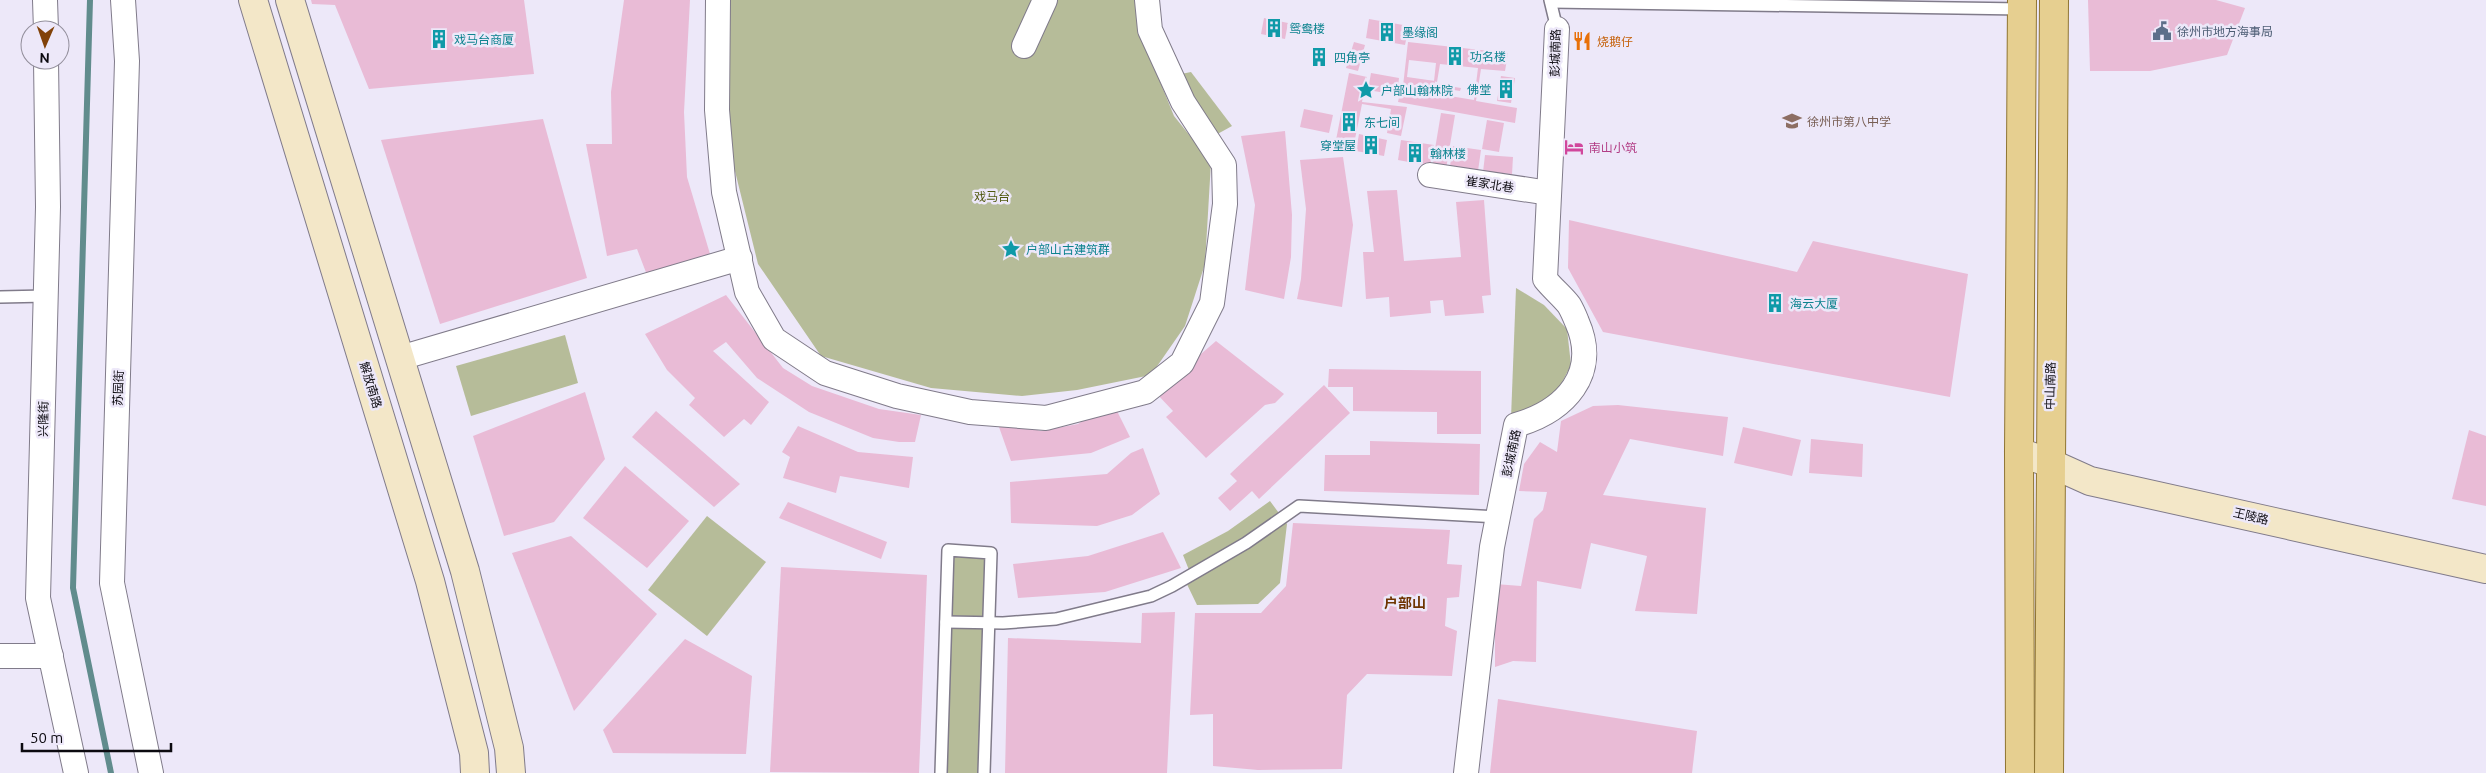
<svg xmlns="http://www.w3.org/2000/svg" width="2486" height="773" font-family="Ubuntu,'Noto Sans SC',sans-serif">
<rect width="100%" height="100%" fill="#ede8f9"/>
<g fill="#b6bc99">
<polygon points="724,0 1138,0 1139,30 1174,116 1211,162 1205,264 1185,326 1151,375 1077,390 1022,396 931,388 821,356 758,264 731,155"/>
<polygon points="1191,72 1232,126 1212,137 1176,75"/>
<polygon points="1516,288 1544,305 1567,329 1571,365 1554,398 1511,418"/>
<polygon points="565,335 578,383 471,416 456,366"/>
<polygon points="1270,501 1287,524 1280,583 1258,604 1197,605 1182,574 1189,570 1183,555 1228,531"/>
<polygon points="707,516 766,562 707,636 648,590"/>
<polygon points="948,550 991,553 984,773 941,773"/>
</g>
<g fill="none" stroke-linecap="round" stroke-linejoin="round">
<polyline stroke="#618c8d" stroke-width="6" points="90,0 73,588 111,773"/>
</g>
<g fill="#e9bbd6">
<polygon points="311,0 524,0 534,74 369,89 335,5 312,4"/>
<polygon points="624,0 690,0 684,112 687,177 710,254 647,275 637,249 607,256 586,144 612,144 611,92"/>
<polygon points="2088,0 2216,0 2245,8 2227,55 2150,71 2090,71"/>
<polygon points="1264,18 1288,23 1285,39 1261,34"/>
<polygon points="1369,19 1409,26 1405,45 1366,38"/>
<polygon points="1354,42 1365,45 1358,71 1346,68"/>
<polygon points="1408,42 1508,53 1505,71 1481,69 1476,101 1517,108 1515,123 1398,102 1401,88 1474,100 1478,68 1440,64 1437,82 1434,81 1436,63 1409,60 1407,77 1435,81 1434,91 1403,86"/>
<polygon points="1316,51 1325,53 1323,62 1314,60"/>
<polygon points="1349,73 1367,77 1362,102 1407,107 1401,136 1387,133 1391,109 1362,104 1354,144 1336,140"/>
<polygon points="1371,73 1399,78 1397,95 1368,90"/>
<polygon points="1501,76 1515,78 1511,103 1497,101"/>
<polygon points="1442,85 1461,88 1460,91 1441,88"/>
<polygon points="1304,109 1333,115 1329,133 1300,127"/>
<polygon points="1441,113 1455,115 1446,169 1432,167"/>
<polygon points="543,119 587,278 440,324 381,140"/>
<polygon points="1487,120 1504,123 1499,152 1482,149"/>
<polygon points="1285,131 1292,215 1291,257 1284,299 1245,290 1255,205 1241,136"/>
<polygon points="1359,134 1387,140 1384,156 1356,151"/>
<polygon points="1401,140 1434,145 1430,166 1398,160"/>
<polygon points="1453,146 1481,150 1478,171 1450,166"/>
<polygon points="1485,155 1513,157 1512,174 1483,172"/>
<polygon points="1343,157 1353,225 1342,307 1297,299 1301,279 1306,209 1300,160"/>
<polygon points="1397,190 1404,261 1461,257 1456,202 1484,200 1491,295 1482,296 1484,313 1445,316 1443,300 1430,301 1431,313 1390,317 1389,297 1366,299 1363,252 1374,252 1367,191"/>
<polygon points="1569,220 1797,272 1813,241 1968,274 1950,397 1603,332 1568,268"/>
<polygon points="726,295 783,368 812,386 879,409 921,415 915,442 899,442 873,438 809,412 757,378 726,342 713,351 769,402 751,425 744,419 724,437 689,405 695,398 667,370 645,334"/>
<polygon points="1216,341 1284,394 1275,403 1265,405 1206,458 1166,417 1173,411 1156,393"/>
<polygon points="1329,369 1481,371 1481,434 1437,434 1437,412 1353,411 1353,387 1328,387"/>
<polygon points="1324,385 1350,413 1259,499 1252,491 1230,511 1218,498 1237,481 1230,474"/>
<polygon points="585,392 605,459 554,522 504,536 473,436"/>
<polygon points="1112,401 1130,437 1091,453 1011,461 999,427 1019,425 1041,431 1078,424"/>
<polygon points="1618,405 1728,417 1723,456 1630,439 1603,495 1706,508 1697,614 1635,611 1647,556 1591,543 1581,589 1537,581 1536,662 1513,661 1495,667 1495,584 1521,586 1534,519 1543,510 1547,492 1519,491 1524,464 1540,442 1557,452 1561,421 1593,406"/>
<polygon points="656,411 740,484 714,507 632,437"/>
<polygon points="798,426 858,452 913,457 909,488 840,476 836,493 783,478 790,457 782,452"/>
<polygon points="1743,427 1801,440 1792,476 1734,463"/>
<polygon points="2469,430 2486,436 2486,506 2452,499"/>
<polygon points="1811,439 1863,444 1862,477 1809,473"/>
<polygon points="1370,441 1480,444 1479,495 1324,491 1325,455 1370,455"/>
<polygon points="1143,448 1160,494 1132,515 1097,526 1011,523 1010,482 1107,474 1131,453"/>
<polygon points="625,466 689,521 647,568 583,518"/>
<polygon points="788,502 887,542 881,559 779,518"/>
<polygon points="1293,523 1450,530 1447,564 1462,565 1459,597 1447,598 1445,626 1457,631 1452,676 1367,674 1347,695 1342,769 1258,770 1213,766 1213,714 1190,715 1195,613 1261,613 1286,586"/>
<polygon points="1163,532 1181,568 1105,592 1018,598 1013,564 1088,556"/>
<polygon points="571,536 657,614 574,711 512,553"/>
<polygon points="781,567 927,575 919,773 770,772"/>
<polygon points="1175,612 1167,773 1005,773 1008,638 1141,643 1142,613"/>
<polygon points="685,639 752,676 746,754 613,753 603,730"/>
<polygon points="1498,699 1697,731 1692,773 1490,773"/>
</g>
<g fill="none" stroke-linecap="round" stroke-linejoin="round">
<g stroke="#807b8a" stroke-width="14">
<g id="lane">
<polyline points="1550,0 1557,29"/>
<polyline points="1551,2 2022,9"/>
<polyline points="0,297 46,296"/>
<polyline points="946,622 1003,623 1056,619 1151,596 1172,586 1246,543 1299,506 1498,517"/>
<polyline points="941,773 948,550 991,553 984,773"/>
</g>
</g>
<g stroke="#807b8a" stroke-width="26">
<g id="street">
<polyline points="45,0 46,30"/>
<polyline points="123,0 127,61 112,583 151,773"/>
<polyline points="718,0 717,110 724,192 747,292 774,339 825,373 897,396 970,412 1046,418 1145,392 1182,363 1212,303 1225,204 1224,165 1183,102 1150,30 1147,0"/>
<polyline points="1024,46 1045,0"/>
<polyline points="46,60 48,207 38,598 76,773"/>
<polyline points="1430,175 1549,193"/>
<polyline points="400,358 740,258"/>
<polyline points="0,656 51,656"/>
<path d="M 1466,773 L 1492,547 L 1516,425 C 1565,411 1600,374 1577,322 C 1575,317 1572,310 1569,305 C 1562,296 1552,288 1545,279 L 1557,29"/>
</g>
</g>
<g stroke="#807b8a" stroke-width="30">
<g id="secondary">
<polyline points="253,0 430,581 474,753 475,773"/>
<polyline points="290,0 465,571 509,748 511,773"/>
<polyline points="2019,452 2050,463 2090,481 2486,569"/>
</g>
</g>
<g stroke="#8f7533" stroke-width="30">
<g id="primary">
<polyline points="2020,773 2019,452 2022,0"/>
<polyline points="2049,773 2054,0"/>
</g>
</g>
<use href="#lane" stroke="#fff" stroke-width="11"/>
<use href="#street" stroke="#fff" stroke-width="24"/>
<use href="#secondary" stroke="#f3e7c8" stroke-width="28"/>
<use href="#primary" stroke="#e6cf90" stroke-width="28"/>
</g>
<defs>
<g id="building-bare" transform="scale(1.5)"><path d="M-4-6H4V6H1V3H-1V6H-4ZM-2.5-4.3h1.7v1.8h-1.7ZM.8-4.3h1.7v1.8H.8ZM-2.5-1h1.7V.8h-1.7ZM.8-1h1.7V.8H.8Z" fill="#0f9aa8" stroke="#ede8f9" stroke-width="2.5" paint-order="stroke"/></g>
<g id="civic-bare" transform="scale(1.5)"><path d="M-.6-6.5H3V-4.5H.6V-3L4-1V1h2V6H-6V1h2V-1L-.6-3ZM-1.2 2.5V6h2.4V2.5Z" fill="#5c6f8a" stroke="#ede8f9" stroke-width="2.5" paint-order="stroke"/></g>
<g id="restaurant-bare" transform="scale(1.5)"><path d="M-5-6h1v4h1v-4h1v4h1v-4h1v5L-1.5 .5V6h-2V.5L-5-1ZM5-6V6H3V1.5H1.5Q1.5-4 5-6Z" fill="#e8710a" stroke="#ede8f9" stroke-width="2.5" paint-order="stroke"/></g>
<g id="sight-bare" transform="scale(1.5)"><path d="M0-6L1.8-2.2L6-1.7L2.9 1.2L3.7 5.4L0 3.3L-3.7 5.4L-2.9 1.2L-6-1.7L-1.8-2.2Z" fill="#0f9aa8" stroke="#ede8f9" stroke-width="2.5" paint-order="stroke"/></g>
<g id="school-bare" transform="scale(1.5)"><path d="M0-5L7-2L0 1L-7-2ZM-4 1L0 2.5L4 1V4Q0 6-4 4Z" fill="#8d6e63" stroke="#ede8f9" stroke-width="2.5" paint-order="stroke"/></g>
<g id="hotel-bare" transform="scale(1.5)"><path d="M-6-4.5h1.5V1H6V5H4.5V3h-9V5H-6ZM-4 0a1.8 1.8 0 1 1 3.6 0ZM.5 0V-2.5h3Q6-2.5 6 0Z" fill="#d1479c" stroke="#ede8f9" stroke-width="2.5" paint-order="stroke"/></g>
</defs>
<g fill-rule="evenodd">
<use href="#building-bare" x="1274" y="28"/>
<use href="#civic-bare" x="2162" y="31"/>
<use href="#building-bare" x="1387" y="32"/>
<use href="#building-bare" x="439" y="39"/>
<use href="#restaurant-bare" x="1582" y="41"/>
<use href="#building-bare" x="1455" y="56"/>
<use href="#building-bare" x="1319" y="57"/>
<use href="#building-bare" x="1506" y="89"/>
<use href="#sight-bare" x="1366" y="90"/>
<use href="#school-bare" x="1792" y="121"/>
<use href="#building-bare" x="1349" y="122"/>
<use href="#building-bare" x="1371" y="145"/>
<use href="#hotel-bare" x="1574" y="147"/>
<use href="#building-bare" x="1415" y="153"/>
<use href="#sight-bare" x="1011" y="249"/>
<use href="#building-bare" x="1775" y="303"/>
</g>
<g text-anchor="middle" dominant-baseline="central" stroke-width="5" stroke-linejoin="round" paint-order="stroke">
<g font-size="12" fill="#0d838f" stroke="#ede8f9" text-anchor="start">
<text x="1289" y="28">鸳鸯楼</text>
<text x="1402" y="32">墨缘阁</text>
<text x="454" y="39">戏马台商厦</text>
<text x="1470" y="56">功名楼</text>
<text x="1334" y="57">四角亭</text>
<text x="1491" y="89" text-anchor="end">佛堂</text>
<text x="1381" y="90">户部山翰林院</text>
<text x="1364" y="122">东七间</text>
<text x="1356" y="145" text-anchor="end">穿堂屋</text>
<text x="1430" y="153">翰林楼</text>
<text x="1026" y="249">户部山古建筑群</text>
<text x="1790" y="303">海云大厦</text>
</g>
<g font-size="12" fill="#4e5e75" stroke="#ede8f9" text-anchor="start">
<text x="2177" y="31">徐州市地方海事局</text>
</g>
<g font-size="12" fill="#c56008" stroke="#ede8f9" text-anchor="start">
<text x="1597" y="41">烧鹅仔</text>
</g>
<g font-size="12" fill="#0c0a10" stroke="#ede8f9">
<text transform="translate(1555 53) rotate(-89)">彭城南路</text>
<text transform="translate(1490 184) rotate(9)">崔家北巷</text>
<text transform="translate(371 385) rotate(73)">解放南路</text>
<text transform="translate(2050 386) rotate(-89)">中山南路</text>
<text transform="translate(118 388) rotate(-88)">苏园街</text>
<text transform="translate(43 419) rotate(-89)">兴隆街</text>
<text transform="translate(1511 453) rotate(-78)">彭城南路</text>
<text transform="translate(2251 516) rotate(13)">王陵路</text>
</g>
<g font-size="12" fill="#785e54" stroke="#ede8f9" text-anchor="start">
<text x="1807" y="121">徐州市第八中学</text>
</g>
<g font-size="12" fill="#b23c85" stroke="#ede8f9" text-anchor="start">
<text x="1589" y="147">南山小筑</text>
</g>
<g font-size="12" fill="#50580e" stroke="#ede8f9">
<text x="992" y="196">戏马台</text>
</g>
<g font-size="14" font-weight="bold" fill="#6e3400" stroke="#ede8f9">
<text x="1405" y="603">户部山</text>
</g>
</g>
<g transform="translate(45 45) rotate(182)"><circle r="24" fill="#ede8f9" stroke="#938f9c"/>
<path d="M0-4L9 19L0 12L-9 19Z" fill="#824209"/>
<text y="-8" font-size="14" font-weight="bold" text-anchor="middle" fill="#0c0a10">N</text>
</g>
<path d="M22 743v8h149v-8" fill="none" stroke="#0c0a10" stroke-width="2.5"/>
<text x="30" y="743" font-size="15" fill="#0c0a10" stroke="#ede8f9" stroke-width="4" paint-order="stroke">50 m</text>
</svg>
